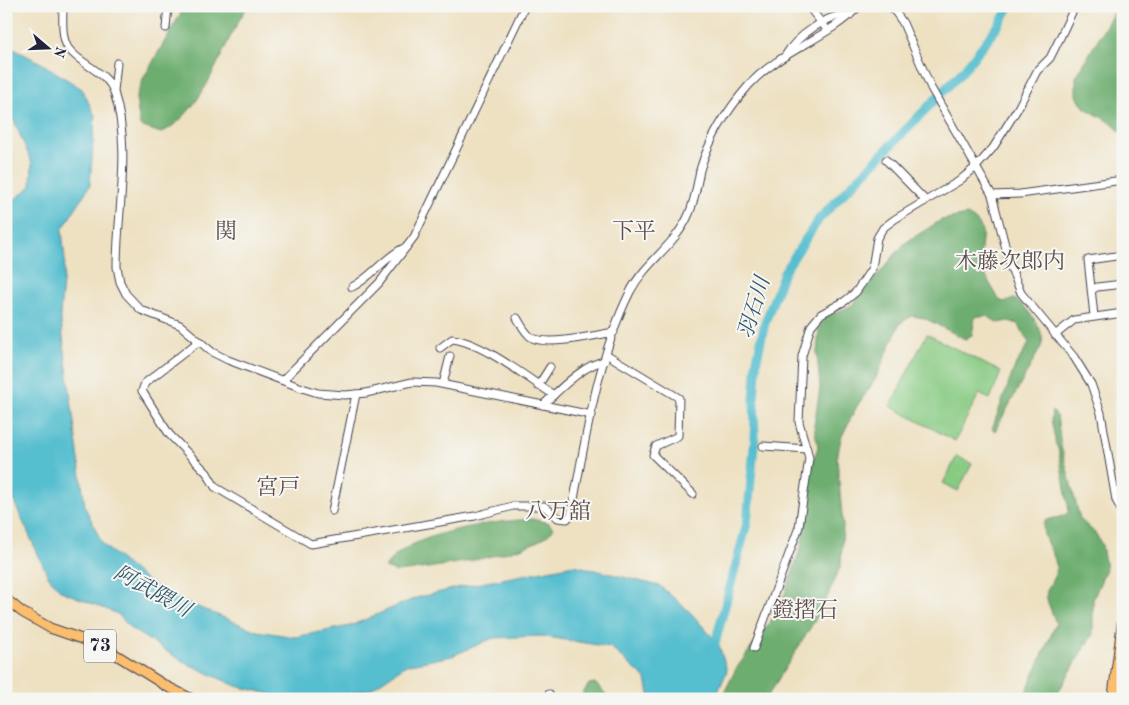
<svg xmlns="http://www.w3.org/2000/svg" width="1129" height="705" font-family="'Old Standard TT','Noto Serif JP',serif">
<rect width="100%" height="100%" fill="#f6f6f2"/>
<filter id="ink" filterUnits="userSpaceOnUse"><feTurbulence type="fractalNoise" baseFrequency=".02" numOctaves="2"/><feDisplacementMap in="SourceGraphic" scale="10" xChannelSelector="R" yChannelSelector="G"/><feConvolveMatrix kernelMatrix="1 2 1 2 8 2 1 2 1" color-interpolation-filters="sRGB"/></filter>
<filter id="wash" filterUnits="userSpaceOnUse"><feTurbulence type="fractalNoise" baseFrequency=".0096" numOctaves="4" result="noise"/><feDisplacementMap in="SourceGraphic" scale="20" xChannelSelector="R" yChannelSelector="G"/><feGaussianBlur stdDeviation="1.12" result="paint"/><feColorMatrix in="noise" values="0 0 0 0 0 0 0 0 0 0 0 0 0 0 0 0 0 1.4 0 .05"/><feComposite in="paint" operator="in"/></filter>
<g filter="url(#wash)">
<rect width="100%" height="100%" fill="#eee1c2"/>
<g fill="#87ca82" stroke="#54765e">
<polygon points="927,334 1001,372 990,399 979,394 955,441 890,406"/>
<polygon points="957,456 972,464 958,491 943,483"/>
</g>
<g fill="#6dae70" stroke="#486856">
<path d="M 185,6 L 248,6 C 220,46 207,110 161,133 L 140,126 L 136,98 L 143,79 Z"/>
<polygon points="1123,6 1123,135 1113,124 1085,108 1076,96 1076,77 1116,8"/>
<path d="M 967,215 C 991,227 979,241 981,260 C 982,274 993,287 999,300 L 1005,302 L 1014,299 C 1026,305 1046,331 1042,345 L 995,431 L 992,429 L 1015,366 L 1029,343 L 1018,324 L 1009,321 L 998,323 L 987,316 L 978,316 L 975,318 L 972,335 L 965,339 L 924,318 L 912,316 L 900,323 L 875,380 L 857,406 L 841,438 L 837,459 L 843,526 L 841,565 L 822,609 L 766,699 L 721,699 L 736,669 L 780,608 L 802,544 L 806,481 L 818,447 L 814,426 L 820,388 L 817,353 L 819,328 L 824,318 L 852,305 L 905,243 L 941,220 Z"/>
<path d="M 1052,411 L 1057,416 L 1061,446 L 1080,519 L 1096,534 L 1102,545 L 1106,569 L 1093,600 L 1093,634 L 1054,699 L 1023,699 L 1056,624 C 1054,615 1044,599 1047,591 C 1050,582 1057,576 1056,565 C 1054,549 1040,540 1044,522 C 1052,516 1062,520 1069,511 L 1058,448 L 1056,445 L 1051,419 Z"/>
<path d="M 532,519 L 549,523 L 553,528 C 545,553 424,569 397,572 L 385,568 C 404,532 496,521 532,519 Z"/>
<polygon points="595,683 611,699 579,699 589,684"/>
</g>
<polygon fill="#54becf" stroke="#3b7085" points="6,45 41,63 82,89 95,116 90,185 62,230 65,261 60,314 85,507 103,545 146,580 173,597 257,631 295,637 350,626 416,598 461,587 574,565 660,586 691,613 719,645 727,671 715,699 650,699 646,679 610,647 541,636 493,638 452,656 406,665 371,689 316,699 275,695 236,686 184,662 131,629 118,614 61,591 48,576 15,504 9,478 11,395 7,206 31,186 32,163 14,121 6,113"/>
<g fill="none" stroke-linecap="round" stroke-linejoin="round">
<polyline stroke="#54becf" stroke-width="9" points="713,651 747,523 755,436 754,399 757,359 765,323 784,272 819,219 963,71 998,26 1010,6"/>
</g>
</g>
<g filter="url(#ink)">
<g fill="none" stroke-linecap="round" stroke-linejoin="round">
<g stroke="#413f4f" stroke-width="9">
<g id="minor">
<path d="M 63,6 C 63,18 61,37 68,48 C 80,65 107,71 114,92 C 132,148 117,210 117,267 L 120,282 L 126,294 L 141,310 L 180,325 L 212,352 L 228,360 L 302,388 L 318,393 L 345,395 L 366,393 L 412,382 L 436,383 L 592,415"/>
<polyline points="808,6 825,27"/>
<polyline points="891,6 903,23 931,88 992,195 1011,268 1021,293 1074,357 1091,384 1101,413 1116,500 1123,513"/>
<polyline points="166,28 168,6"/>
<path d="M 785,56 C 796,37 828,13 850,15"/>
<polyline points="114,91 117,63"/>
<polyline points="886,160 926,201"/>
<polyline points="992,195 1020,194 1123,180"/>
<path d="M 352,287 C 372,277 385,256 406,247"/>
<polyline points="1092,290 1097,287 1123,284"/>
<polyline points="1094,316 1088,260 1123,255"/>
<path d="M 517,318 C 521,324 525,333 531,337 C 546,347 596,335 614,332"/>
<polyline points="1055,335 1074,320 1123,313"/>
<path d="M 198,342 L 145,383 L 142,391 L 144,394 L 169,434 L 207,473 L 215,487 L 311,544 L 475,516 L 513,506 L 544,506 L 558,518 L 567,519 L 571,515 C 585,442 597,358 630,292 C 645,262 676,245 689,214 C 695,200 697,185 700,170 C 709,139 728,109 749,85 C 780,51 827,39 859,6"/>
<path d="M 440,348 L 452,339 C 482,342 527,378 554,395"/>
<polyline points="606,354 679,398 678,436 656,446 653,455 693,494"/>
<polyline points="283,380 379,283 414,237 525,6"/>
<polyline points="443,384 450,356"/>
<polyline points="538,386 550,367"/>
<path d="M 543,405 C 558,391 585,363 605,361"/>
<polyline points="763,446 807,449"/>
<polyline points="332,511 356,394"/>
<polyline points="754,648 799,527 809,458 799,422 802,356 811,326 821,314 845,301 856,292 872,268 877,238 883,228 895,219 959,181 977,166 993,148 1018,108 1037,71 1050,58 1057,44 1075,6"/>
<polyline points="544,699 549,694"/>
</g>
</g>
<g stroke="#413f4f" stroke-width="11">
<polyline id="major" points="6,599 22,612 50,628 102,646 166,686 192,699"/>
</g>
<g stroke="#413f4f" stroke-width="12">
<g id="highway">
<polyline points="1113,699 1123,621"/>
<polyline points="1122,699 1123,685"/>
</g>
</g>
<use href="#minor" stroke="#fff" stroke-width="7"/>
<use href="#major" stroke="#fbbd6e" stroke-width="9"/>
<use href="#highway" stroke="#fbbd6e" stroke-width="10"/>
</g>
</g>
<g text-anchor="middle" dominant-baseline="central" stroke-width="4" stroke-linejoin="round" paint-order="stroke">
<rect fill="#f6f6f2" stroke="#626272" stroke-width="1" x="84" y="629.5" width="32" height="33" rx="4"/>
<g font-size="19" font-weight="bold" fill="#22223b">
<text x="100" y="646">73</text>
</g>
<g font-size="21" font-style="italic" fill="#34596f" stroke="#f6f6f2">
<text transform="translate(755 308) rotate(-73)">羽石川</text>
<text transform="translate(152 592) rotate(29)">阿武隈川</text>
</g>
<g font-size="22" fill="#604e4e" stroke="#f6f6f2">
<text x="226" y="232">関</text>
<text x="634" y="232">下平</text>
<text x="1010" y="262">木藤次郎内</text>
<text x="278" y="488">宮戸</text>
<text x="558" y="512">八万舘</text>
<text x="805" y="611">鐙摺石</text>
</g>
</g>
<rect width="1129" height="705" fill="none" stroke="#f6f6f2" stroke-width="25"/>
<g transform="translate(48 48) rotate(109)" stroke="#f6f6f2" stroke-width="4" paint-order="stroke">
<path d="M0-4L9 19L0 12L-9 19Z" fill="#22223b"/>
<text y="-8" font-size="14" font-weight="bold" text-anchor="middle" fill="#22223b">N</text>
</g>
</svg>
